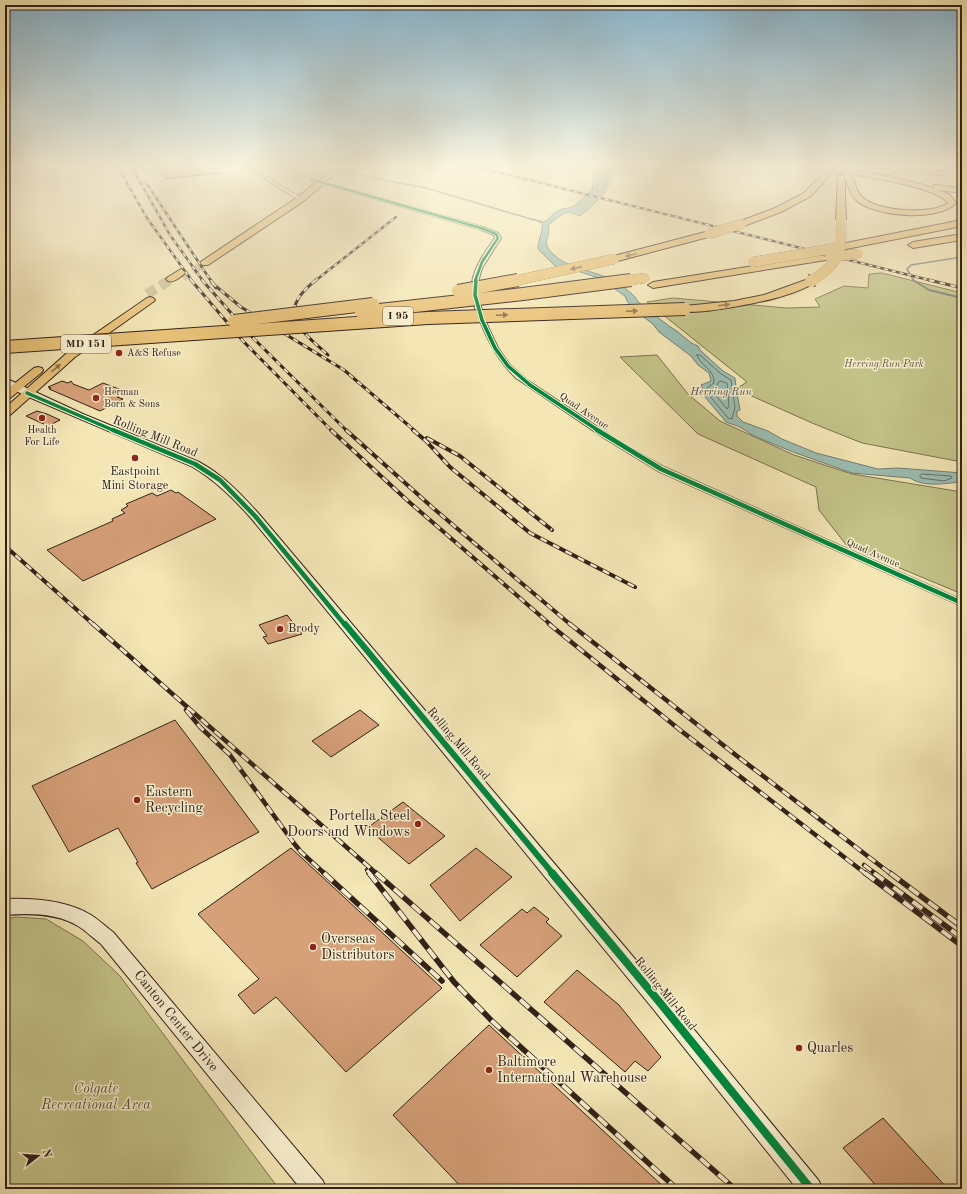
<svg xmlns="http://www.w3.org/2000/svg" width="967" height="1194" font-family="'Old Standard TT',serif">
<rect width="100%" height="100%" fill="#f4e6b5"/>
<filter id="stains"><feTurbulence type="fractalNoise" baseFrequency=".005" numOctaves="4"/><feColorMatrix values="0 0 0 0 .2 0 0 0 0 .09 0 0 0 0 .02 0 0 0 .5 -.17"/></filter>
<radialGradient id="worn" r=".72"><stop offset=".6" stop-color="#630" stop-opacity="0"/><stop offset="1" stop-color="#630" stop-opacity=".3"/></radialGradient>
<g fill="#c3c388" stroke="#7a7250">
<polygon points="882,273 962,293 962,462 862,443 812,423 736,389 747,382 647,302 673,298 787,308 820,307 815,299 844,286 868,288 869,274"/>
<polygon points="657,355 688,394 720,421 794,455 852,474 962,492 962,594 847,546 819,510 816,487 698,434 620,357"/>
<polygon points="16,917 46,919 83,941 120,976 279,1189 5,1189 5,919"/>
</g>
<path fill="#9cbeb3" stroke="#717f75" d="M 598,164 L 614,164 C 611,191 600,199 580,216 L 570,212 C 559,214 557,219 548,225 C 552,239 539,240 553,254 C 569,270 595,270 614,281 C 621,285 628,290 634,296 C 637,299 638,303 642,305 C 654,314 665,324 678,332 C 685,337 689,343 698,346 L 700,350 L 723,371 L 735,378 C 736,389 738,399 740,410 L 737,411 L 737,416 L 743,422 L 768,431 L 782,439 L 816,453 L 878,469 L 898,468 L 962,473 L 962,482 C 946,483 925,488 910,478 L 852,473 L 793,452 L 754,436 L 740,427 L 726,422 L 705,397 L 701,385 L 711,381 L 709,373 L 698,365 L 691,356 L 659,332 L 653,324 L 634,310 L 627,301 L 625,296 L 599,278 L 571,269 L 556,267 L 538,249 C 538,240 544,229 542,223 L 532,219 L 544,222 C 549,220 551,215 556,212 C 561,208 568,209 574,206 C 575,205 591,191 592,189 Z"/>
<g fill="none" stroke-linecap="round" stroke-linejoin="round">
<g stroke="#667066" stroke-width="1">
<polyline points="602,164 596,191 598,193 606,184 610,164"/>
<path d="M 697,355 L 700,355 L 721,374 L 731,380 L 735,407 L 732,419 L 728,418 L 709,395 L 707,388 L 714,383 C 715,369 700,366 697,355 Z"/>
<polygon points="720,381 727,383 729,406 727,409 713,392"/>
<polygon points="922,474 951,476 952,478 944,481 921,478 920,476"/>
</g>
<g stroke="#717f75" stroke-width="1.5">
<polyline points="348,171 368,177 426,188 534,220"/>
<polyline points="914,281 907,269 911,265 962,257"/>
</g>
<polyline stroke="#717f75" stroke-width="2" points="913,280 929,290 962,298"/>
</g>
<g fill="#d6a079" stroke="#312119">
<polygon points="215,164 222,173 165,179 160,171"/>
<polygon points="62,381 68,383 71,381 73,384 89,390 103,383 127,392 117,397 123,399 100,411 49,389 51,388 48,387"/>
<polygon points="37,411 47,414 60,420 48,426 26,416"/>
<polygon points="171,490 176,493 178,492 216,519 83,581 47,550 113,521 112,519 125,513 121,510 128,506 126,504 152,493 157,496"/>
<polygon points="287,615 302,634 268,644 263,637 267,636 259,625"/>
<polygon points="360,710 379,725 331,757 312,741"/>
<polygon points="175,720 259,832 152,889 136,863 138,862 118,828 69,852 32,786"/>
<polygon points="403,802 445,836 409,864 367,828"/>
<polygon points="291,848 442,988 346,1072 276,997 254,1014 238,995 259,979 198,914"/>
<polygon points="476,848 512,877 460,921 430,885"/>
<polygon points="534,907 549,919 546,922 562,936 517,977 480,945 522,909 527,913"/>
<polygon points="577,970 619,1005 661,1057 648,1071 635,1061 625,1072 544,1002"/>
<polygon points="489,1025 666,1189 463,1189 393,1115"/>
<polygon points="883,1118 948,1189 879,1189 843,1148"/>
</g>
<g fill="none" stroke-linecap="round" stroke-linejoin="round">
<g stroke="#cdbf96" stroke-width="8" stroke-dasharray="8 4" stroke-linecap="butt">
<polyline points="183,278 205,263"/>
<polyline points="168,281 171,279"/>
</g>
<polyline stroke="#cdbf96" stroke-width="10" stroke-dasharray="10 5.5" stroke-linecap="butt" points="147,294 170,280"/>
<g stroke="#625240" stroke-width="2">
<g id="street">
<polygon points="241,164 245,164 303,199 299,200"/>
<polygon points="891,164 895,164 899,168 940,173 951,164 955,164 946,174 940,175 898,170"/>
<path d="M 312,179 L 483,227 L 498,233 L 501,238 L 482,268 L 478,282 L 477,295 L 488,327 L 498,348 L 510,365 L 527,380 L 622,443 L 664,467 L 962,600 L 962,606 L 658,471 L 604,438 L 516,378 C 497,360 486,338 477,313 C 474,306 471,298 471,290 C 472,270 484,253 495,238 L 494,235 L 479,229 L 312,181 Z"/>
</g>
</g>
<g stroke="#312119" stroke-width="2">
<g id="secondary">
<path d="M 5,378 L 83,414 L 199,462 C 223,475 241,494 259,514 L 668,998 L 819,1181 L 822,1189 L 797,1189 L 654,1010 L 251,518 C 233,498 215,480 191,466 L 24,395 L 5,385 Z"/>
<path d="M 5,899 C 34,898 66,900 91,915 C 99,920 106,927 113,932 L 323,1181 L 326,1189 L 301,1189 L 101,944 C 93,938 86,931 78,926 C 57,913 29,913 5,915 Z"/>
</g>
</g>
<g stroke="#312119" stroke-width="2">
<g id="primary">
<polygon points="339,164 347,164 304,201 208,265 202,265 200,263 202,261 298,197"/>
<path d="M 792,164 C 807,162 823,166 838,168 C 870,173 903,178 934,188 L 934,185 L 937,185 L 962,189 L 962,193 L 939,190 L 950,195 L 956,203 C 939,222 873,217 856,200 C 850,195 848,185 845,178 L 846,176 L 852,176 C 855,183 856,191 861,196 C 875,212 932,215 948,203 C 932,182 825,171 796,166 Z"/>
<polygon points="864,164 873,164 896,173 892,175 877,172"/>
<polygon points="824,172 830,172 831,174 811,196 805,196 805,192"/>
<polygon points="838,175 841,175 845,177 845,199 841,201 837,199"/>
<path d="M 181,269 L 184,270 L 186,272 C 181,277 174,283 168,281 L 166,279 L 168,277 Z"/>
<polygon points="150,297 153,298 155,300 153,302 75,357 9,416 5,418 5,408 67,353 147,298"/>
<polygon points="38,367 42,368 43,370 42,372 9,399 5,400 5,391 34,368"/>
</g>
</g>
<g stroke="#312119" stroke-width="2">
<g id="highway">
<polygon points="808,191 812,194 811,196 781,212 744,226 741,227 736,224 738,222 775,208"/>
<polygon points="841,196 845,199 846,219 841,222 836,219 837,199"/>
<polygon points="962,220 962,226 836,251 831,248 836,245"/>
<polygon points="709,231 712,232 714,234 712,236 614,262 609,259 610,257"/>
<polygon points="962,234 962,240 913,248 908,245 913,242"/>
<polygon points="822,255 827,258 826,260 653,288 648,285 653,282"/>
<path d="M 811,278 L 815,279 L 816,281 L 815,283 C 805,288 796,292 786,295 C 772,300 687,319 679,309 L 685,306 L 734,301 L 764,295 Z"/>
</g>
</g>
<use href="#street" fill="#f8efcf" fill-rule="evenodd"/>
<use href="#secondary" fill="#f8efcf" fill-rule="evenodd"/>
<use href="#primary" fill="#eac37a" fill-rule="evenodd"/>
<use href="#highway" fill="#eac37a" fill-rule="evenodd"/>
<g stroke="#312119" stroke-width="2.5">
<g id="rail-far4">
<polyline points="116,164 147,218 192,281"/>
<polyline points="130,164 170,235 203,281"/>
<polyline points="465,164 933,281"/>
<polyline points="145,181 211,281"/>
<polyline points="315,281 396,217"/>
</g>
</g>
<g stroke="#312119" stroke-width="3">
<g id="rail-far3">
<polyline points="191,280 243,341 332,431"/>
<polyline points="202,280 254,339 347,431"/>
<polyline points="211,280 216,288"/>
<path d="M 316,280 C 275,312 299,329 328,355"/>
<polyline points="929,280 962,288"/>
<polyline points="212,283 241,307 344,370 415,431"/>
</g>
</g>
<g stroke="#312119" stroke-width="4">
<g id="rail-far2">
<polyline points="331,430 408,501 551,625"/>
<polyline points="346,430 433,508 571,625"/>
<polyline points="413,430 426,441 450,467 530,533 635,587"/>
<polyline points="427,438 460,456 552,530"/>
<polyline points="5,546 94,625"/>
</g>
</g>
<g stroke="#312119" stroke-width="4.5">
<g id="rail-far1">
<polyline points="93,624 377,874"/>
<polyline points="549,624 680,730 866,874"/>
<polyline points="570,624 737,756 891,874"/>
<polyline points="186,710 200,727 230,755 293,842 301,852 325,874"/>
<polyline points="864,865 876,874"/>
<polyline points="367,870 370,874"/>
</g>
</g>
<g stroke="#312119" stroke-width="5.5">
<g id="rail">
<polyline points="324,873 442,981"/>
<polyline points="369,873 454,982 492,1021 677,1189"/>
<polyline points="376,873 735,1189"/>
<polyline points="865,873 962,946"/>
<polyline points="874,873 962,938"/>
<polyline points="890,873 962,927"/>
</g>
</g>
<use href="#rail-far4" stroke="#f8efcf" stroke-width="1.5" stroke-dasharray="4" stroke-linecap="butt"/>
<use href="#rail-far3" stroke="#f8efcf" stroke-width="2" stroke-dasharray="5.5" stroke-linecap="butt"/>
<use href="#rail-far2" stroke="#f8efcf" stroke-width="2.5" stroke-dasharray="7" stroke-linecap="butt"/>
<use href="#rail-far1" stroke="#f8efcf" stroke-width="3" stroke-dasharray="9" stroke-linecap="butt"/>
<use href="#rail" stroke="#f8efcf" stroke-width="4" stroke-dasharray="12" stroke-linecap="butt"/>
<g stroke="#312119" stroke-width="9" stroke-linecap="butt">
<g id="primary-bridge">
<polyline points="845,164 849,178"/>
<polyline points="827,174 830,164"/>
</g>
</g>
<g stroke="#312119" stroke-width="10" stroke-linecap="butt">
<g id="highway-bridge-far1">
<polyline points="709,234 741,224"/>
<polyline points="830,257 858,254"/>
<polyline points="753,262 836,248"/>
<polyline points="514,281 614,259"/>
<polyline points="624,281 645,278"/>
<path d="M 811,281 C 841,262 842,253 841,219"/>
</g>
</g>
<g stroke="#312119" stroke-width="14" stroke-linecap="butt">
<g id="highway-bridge">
<polyline points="811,281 813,280"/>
<polyline points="458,291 518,280"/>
<polyline points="361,312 523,294 631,280"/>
<polyline points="234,321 373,304"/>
<polyline points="5,347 428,318 685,309"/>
</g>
</g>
<use href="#primary-bridge" stroke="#eac37a" stroke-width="8"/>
<use href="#highway-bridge-far1" stroke="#eac37a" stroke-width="10"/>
<use href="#highway-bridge" stroke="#eac37a" stroke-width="12"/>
<g stroke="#f8efcf" stroke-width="4">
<polyline id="cycleway-far4" points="314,180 481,228 496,234 498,238 482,262 475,281"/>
</g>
<g stroke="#f8efcf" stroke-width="5.5">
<g id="cycleway-far3">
<polyline points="476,280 475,295 482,320 495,348 508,366 530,385 599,431"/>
<polyline points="27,393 115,431"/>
</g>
</g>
<g stroke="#f8efcf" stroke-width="7">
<g id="cycleway-far2">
<polyline points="113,430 195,464 220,480 255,516 345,625"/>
<polyline points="597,430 661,469 962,603"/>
</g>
</g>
<g stroke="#f8efcf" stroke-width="8">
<polyline id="cycleway-far1" points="345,624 553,874"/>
</g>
<g stroke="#f8efcf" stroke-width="10">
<polyline id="cycleway" points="552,873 661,1004 811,1189"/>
</g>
<use href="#cycleway-far4" stroke="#00873e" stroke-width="2.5"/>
<use href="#cycleway-far3" stroke="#00873e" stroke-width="3.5"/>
<use href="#cycleway-far2" stroke="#00873e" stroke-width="4.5"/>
<use href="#cycleway-far1" stroke="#00873e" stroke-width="6"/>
<use href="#cycleway" stroke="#00873e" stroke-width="8"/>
</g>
<defs><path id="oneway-solid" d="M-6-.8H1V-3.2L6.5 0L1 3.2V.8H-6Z"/></defs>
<g fill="#8e724a">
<use href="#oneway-solid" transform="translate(631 255) rotate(166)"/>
<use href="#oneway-solid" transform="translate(576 268) rotate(167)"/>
<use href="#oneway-solid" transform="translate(724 305) rotate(-7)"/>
<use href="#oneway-solid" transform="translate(632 311) rotate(-2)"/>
<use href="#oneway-solid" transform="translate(502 315) rotate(-2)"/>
<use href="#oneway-solid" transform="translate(56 368) rotate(-40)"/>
</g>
<linearGradient id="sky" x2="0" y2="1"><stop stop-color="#89b8d3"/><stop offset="0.5" stop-color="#faf4de"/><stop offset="1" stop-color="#faf4de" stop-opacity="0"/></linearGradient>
<rect width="967" height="331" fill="url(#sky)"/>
<g fill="#8f2418" stroke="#f8efcf" stroke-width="1.5">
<circle cx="119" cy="353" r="4"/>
<circle cx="96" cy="398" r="4"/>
<circle cx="42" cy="418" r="4"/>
<circle cx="135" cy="458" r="4"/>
<circle cx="280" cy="629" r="4"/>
<circle cx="137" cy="800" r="4"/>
<circle cx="418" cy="824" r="4"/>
<circle cx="313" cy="947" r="4"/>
<circle cx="799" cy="1048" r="4"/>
<circle cx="489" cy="1070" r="4"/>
</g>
<g text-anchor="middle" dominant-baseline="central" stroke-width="3" stroke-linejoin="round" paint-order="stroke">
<g font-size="10" fill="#312119" stroke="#f8efcf" text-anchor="start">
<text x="127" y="353">A&amp;S Refuse</text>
<text x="104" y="392">Herman<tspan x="104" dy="12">Born &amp; Sons</tspan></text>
<text x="42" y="430" text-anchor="middle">Health<tspan x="42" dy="12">For Life</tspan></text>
</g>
<g font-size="10" font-style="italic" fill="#5d523a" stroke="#f8efcf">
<text x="884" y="364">Herring Run Park</text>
</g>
<g font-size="10" fill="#312119" stroke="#f8efcf">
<text transform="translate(584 411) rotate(34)">Quad Avenue</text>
<text transform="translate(873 553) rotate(24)">Quad Avenue</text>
</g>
<g fill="#f8efcf" stroke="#6d5f50" stroke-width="1">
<rect x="383" y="307" width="30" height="18" rx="3"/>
<rect x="61" y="335" width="50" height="18" rx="3"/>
</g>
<g font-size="11" font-weight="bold" fill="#312119">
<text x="398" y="316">I 95</text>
<text x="86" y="344">MD 151</text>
</g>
<g font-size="11" font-style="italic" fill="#515047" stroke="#f8efcf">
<text x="721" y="392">Herring Run</text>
</g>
<g font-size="12" fill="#312119" stroke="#f8efcf">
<text transform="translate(155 437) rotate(22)">Rolling Mill Road</text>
<text transform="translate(458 744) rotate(50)">Rolling Mill Road</text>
<text transform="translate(665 994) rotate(51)">Rolling Mill Road</text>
</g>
<g font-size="12" fill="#312119" stroke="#f8efcf">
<text x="135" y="472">Eastpoint<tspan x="135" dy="14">Mini Storage</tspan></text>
<text x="288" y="629" text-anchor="start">Brody</text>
</g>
<g font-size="14" fill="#312119" stroke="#f8efcf" text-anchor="start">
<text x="145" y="792">Eastern<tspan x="145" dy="16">Recycling</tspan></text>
<text x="410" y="816" text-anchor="end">Portella Steel<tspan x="410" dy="16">Doors and Windows</tspan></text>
<text x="321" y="939">Overseas<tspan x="321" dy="16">Distributors</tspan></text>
<text x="807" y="1048">Quarles</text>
<text x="497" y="1062">Baltimore<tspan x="497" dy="16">International Warehouse</tspan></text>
</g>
<g font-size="14" fill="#312119" stroke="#f8efcf">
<text transform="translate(176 1021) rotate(51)">Canton Center Drive</text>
</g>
<g font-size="14" font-style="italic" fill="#5d523a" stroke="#f8efcf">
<text x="96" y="1089">Colgate<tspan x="96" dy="16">Recreational Area</tspan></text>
</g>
</g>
<rect width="967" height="1194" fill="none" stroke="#f4e6b5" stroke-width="20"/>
<rect x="6" y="6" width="955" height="1182" fill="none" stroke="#312119" stroke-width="2"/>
<rect x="10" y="10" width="947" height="1174" fill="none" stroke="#312119"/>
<g transform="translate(38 1156) rotate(73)" stroke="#f8efcf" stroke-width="3" paint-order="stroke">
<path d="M0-3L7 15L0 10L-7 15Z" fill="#312119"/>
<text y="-6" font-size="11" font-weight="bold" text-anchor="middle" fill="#312119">N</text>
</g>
<rect width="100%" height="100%" filter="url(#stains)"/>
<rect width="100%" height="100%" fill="url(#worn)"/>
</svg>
